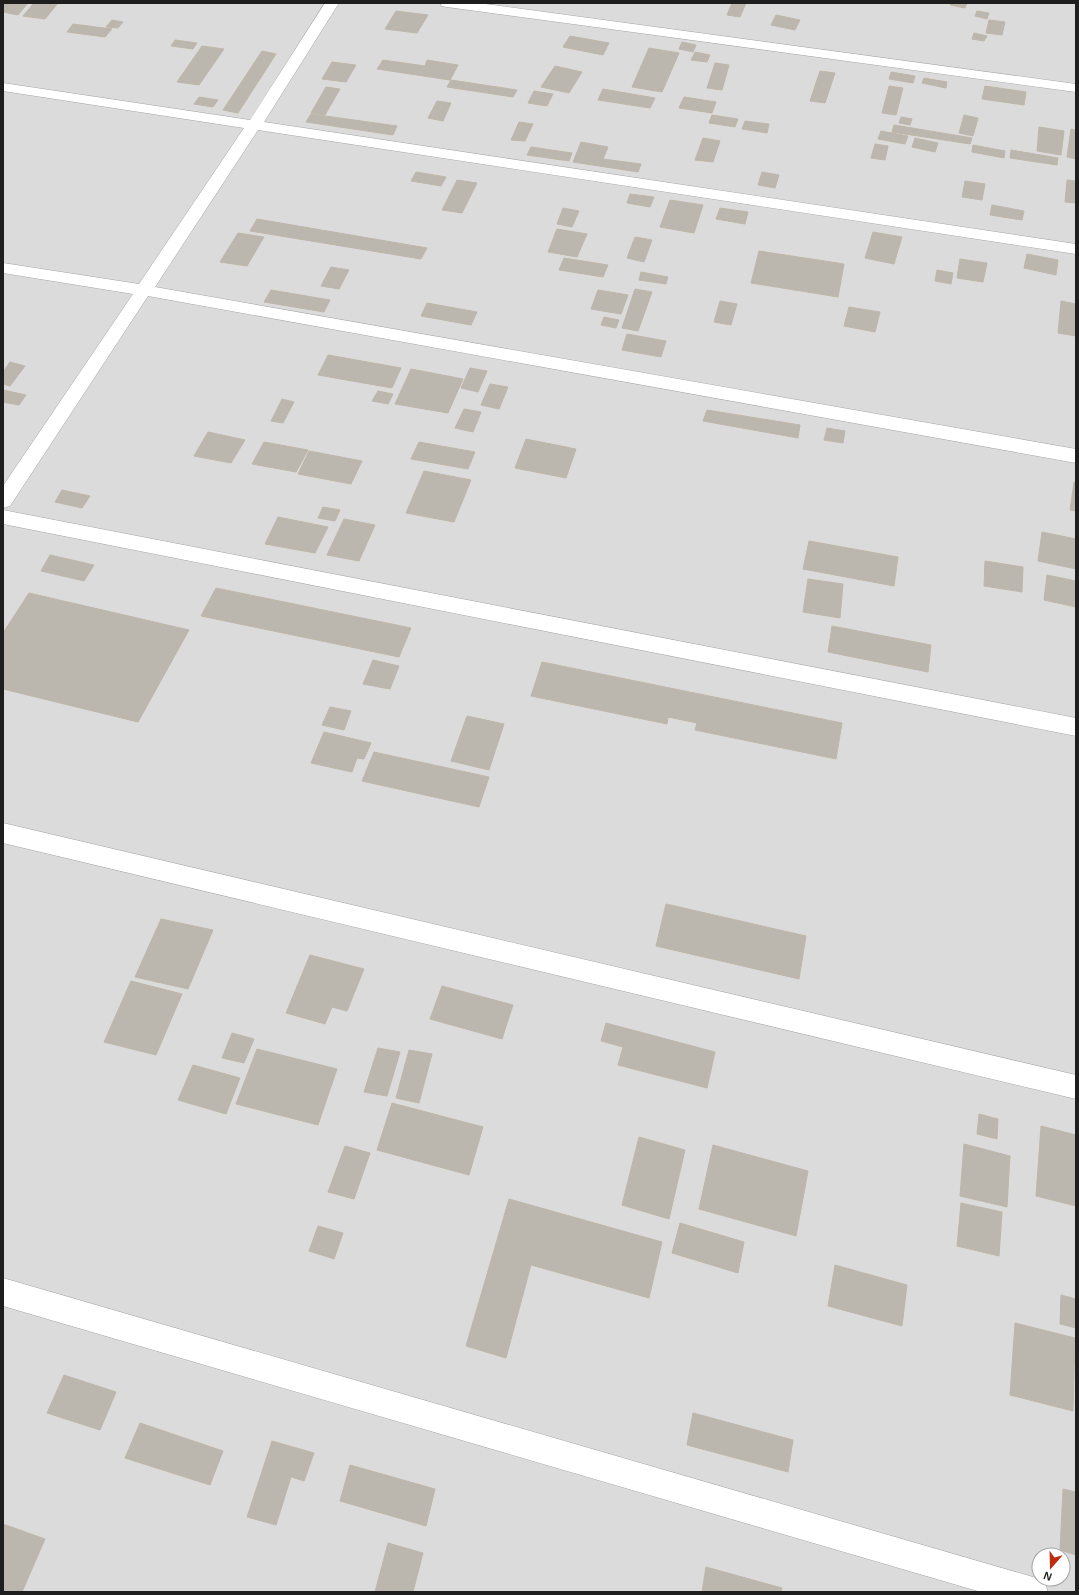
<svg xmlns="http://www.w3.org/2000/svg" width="1079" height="1595" font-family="Arial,sans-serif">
<rect width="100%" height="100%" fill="#efede5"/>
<path fill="#dcdbdb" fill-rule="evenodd" d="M 3,3 L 1076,3 L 1076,1592 L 3,1592 ZM 1039,1555 L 1063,1555 L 1063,1579 L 1039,1579 Z"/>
<g fill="#bbb6ae" stroke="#bfb6a8">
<polygon points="3,3 28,3 18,15 3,12"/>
<polygon points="34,3 58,3 45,19 23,16"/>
<polygon points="732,3 746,3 740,17 727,15"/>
<polygon points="951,3 967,3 965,8 950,5"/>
<polygon points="396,11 428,15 417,33 385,29"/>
<polygon points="977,11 989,13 987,19 975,16"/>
<polygon points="776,15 800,20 795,30 771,25"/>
<polygon points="112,20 123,22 118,28 106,27"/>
<polygon points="989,20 1005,22 1002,35 986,33"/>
<polygon points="73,24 112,29 105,37 67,32"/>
<polygon points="974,33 987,36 984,41 972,39"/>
<polygon points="570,36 609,43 603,55 563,47"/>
<polygon points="175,40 197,43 193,49 171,46"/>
<polygon points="682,42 696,45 693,52 679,49"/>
<polygon points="202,46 224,49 199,85 177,82"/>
<polygon points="649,48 679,53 662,92 632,87"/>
<polygon points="262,51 276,54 238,113 223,110"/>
<polygon points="695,52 710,55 707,62 691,60"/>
<polygon points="383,60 425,66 427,60 458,65 450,80 377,69"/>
<polygon points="332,62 356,65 346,82 322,79"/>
<polygon points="715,63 729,65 722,90 707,88"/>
<polygon points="555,66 582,72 569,93 541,87"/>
<polygon points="820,71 835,73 825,103 810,101"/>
<polygon points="891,72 915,76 913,83 889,79"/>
<polygon points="924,78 947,82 946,88 922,83"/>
<polygon points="451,80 517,90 513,97 447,87"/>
<polygon points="889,86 903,88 896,115 882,113"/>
<polygon points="985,86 1026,92 1024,105 982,99"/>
<polygon points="326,87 340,89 325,115 311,113"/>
<polygon points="603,89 655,98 650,108 598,100"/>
<polygon points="534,91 553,94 547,106 528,103"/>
<polygon points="199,97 218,100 213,107 194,104"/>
<polygon points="684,97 716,102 712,113 679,108"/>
<polygon points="437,101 451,103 443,121 428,118"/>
<polygon points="311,114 397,126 393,135 306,122"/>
<polygon points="712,115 738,119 735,127 709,123"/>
<polygon points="964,115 978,118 973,136 959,133"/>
<polygon points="901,117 912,119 910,125 899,123"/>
<polygon points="745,121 769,124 767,133 742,129"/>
<polygon points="519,122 533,124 525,141 511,140"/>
<polygon points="894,125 972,138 970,144 892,132"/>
<polygon points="1039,127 1064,131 1061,155 1037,151"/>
<polygon points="1071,129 1076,130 1076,159 1067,157"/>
<polygon points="881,131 908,136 905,144 878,139"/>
<polygon points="703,138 720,141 713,162 695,160"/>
<polygon points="915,138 938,143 935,152 912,147"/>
<polygon points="581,142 608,147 603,159 641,164 638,172 573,162"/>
<polygon points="875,144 888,146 885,160 871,158"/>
<polygon points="973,145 1005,151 1004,158 972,152"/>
<polygon points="531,147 572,153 569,161 527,155"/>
<polygon points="1011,150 1058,158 1057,165 1010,158"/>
<polygon points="416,172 446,177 441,186 411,181"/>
<polygon points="762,172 779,175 775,188 758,185"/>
<polygon points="457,180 477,183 462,213 442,210"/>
<polygon points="1067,180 1076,181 1076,203 1065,202"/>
<polygon points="965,181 985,184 982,200 962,197"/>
<polygon points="630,194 654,197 650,207 627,203"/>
<polygon points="670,200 703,205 694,233 660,227"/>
<polygon points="992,205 1024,211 1022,220 990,215"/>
<polygon points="563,208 579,211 572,227 557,224"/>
<polygon points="720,208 748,212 745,224 716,219"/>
<polygon points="257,219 427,248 421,259 250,231"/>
<polygon points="557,229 587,234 577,257 548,252"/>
<polygon points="873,232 902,237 894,264 865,258"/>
<polygon points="238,233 264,237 247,266 220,262"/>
<polygon points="635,237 652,240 644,262 627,258"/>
<polygon points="759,251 844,264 838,297 751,283"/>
<polygon points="1027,254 1058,260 1056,275 1024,268"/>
<polygon points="564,258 608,265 603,277 559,270"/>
<polygon points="960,259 987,263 983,282 957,278"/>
<polygon points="331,267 349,270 339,289 321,286"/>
<polygon points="937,270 953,273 951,284 935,281"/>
<polygon points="641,272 668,277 666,284 639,280"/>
<polygon points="635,289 652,292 638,331 622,328"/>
<polygon points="271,290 330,300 324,312 264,302"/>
<polygon points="598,290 628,295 621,314 591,309"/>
<polygon points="720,301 737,304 731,325 714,322"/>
<polygon points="1061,301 1076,304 1076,336 1058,333"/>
<polygon points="427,303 477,312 471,325 421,316"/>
<polygon points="849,307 880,312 875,332 844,326"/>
<polygon points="604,317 619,320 616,328 601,325"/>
<polygon points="627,334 666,341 661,357 622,350"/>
<polygon points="328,355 401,368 392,388 318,375"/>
<polygon points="10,362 25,366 10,386 3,384 3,372"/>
<polygon points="470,368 487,371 478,392 461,388"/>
<polygon points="411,369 463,379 448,413 395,404"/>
<polygon points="490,384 508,387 499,409 481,405"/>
<polygon points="3,390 26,395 19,405 3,402"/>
<polygon points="378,391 393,394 388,404 372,401"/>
<polygon points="282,399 294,402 283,423 271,421"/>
<polygon points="464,409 481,412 473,432 455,428"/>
<polygon points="707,410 800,425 798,438 703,421"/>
<polygon points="827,428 845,431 843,443 824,440"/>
<polygon points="208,432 245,440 231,463 194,456"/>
<polygon points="526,439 576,449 566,478 515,468"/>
<polygon points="264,442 308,450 296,472 252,464"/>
<polygon points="419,442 475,452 468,469 411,459"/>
<polygon points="309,451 362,461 351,484 298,474"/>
<polygon points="424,471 471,480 454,522 406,513"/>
<polygon points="1074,482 1076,483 1076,511 1070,510"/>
<polygon points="62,490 90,496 82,508 55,502"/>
<polygon points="323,507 340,510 335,521 318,518"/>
<polygon points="278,517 328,527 315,553 265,544"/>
<polygon points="344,519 375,525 359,561 327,555"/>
<polygon points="1042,532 1076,539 1076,569 1038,561"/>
<polygon points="809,541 898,557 894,586 803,569"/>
<polygon points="50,555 94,565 84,581 41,571"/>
<polygon points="985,561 1023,567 1022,592 984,586"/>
<polygon points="1047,575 1076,581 1076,607 1044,600"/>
<polygon points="808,579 843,584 840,618 803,612"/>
<polygon points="216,588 411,628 399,657 201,616"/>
<polygon points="29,593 189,630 138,722 3,689 3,633"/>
<polygon points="832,626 931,645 928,672 828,652"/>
<polygon points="373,660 399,666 390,689 363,684"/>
<polygon points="542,662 842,723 836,759 695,730 697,723 668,717 667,724 531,696"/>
<polygon points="330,707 351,711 344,730 322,725"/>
<polygon points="467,716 504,724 489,770 451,761"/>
<polygon points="324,732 371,743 364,759 357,758 352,772 311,763"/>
<polygon points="374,752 489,777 479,807 362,781"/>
<polygon points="666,904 806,936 799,979 656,946"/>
<polygon points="161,919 213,930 188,989 135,977"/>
<polygon points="310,955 364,969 347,1011 332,1007 325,1024 286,1013"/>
<polygon points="131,981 182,994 156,1055 104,1042"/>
<polygon points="442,986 513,1005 502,1039 430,1019"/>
<polygon points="606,1023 715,1052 707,1088 618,1065 623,1047 601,1041"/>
<polygon points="232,1033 254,1039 244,1063 222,1058"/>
<polygon points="378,1048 400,1052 387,1096 364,1092"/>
<polygon points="257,1049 337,1069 318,1125 236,1104"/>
<polygon points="409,1050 432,1054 419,1103 396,1098"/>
<polygon points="193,1065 240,1078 226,1114 178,1100"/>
<polygon points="392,1103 483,1127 469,1175 377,1150"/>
<polygon points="979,1114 998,1119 997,1139 977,1134"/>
<polygon points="1041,1126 1076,1135 1076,1206 1036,1196"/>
<polygon points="639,1137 685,1150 669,1219 622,1205"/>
<polygon points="964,1144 1010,1156 1007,1207 960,1196"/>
<polygon points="713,1145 808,1171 796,1236 699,1209"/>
<polygon points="345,1146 370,1153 354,1199 328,1192"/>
<polygon points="509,1199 662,1242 649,1298 531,1265 506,1358 466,1346"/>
<polygon points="961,1203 1002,1212 999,1256 957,1246"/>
<polygon points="680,1223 744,1242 738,1273 672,1253"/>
<polygon points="318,1226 343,1233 334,1259 309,1251"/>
<polygon points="835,1265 907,1285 902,1326 828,1306"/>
<polygon points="1061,1295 1076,1299 1076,1328 1060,1324"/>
<polygon points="1015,1323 1075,1338 1073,1411 1010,1395"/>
<polygon points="64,1375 116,1392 100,1430 47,1413"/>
<polygon points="693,1413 793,1440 788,1472 687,1445"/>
<polygon points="140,1423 223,1451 210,1485 125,1458"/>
<polygon points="272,1441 314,1453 304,1481 291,1477 276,1525 247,1517"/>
<polygon points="350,1465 435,1489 426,1526 340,1501"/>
<polygon points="1063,1489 1076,1492 1076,1555 1060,1550"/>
<polygon points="3,1524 45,1539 22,1592 3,1592"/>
<polygon points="388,1543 423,1553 413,1592 375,1592"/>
<polygon points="706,1567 782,1588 781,1592 702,1592"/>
</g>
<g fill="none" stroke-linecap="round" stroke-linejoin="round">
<g stroke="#a5a5a5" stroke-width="1">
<g id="street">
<polygon points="325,3 339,3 264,122 1076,244 1076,254 258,130 155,287 1076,449 1076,463 148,296 10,506 3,508 3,486 133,294 3,273 3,263 139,284 244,128 3,91 3,83 250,120"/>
<polygon points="440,3 478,3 1076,84 1076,92 447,7 442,6"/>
<polygon points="3,510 1076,718 1076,736 3,524"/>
<polygon points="3,823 1076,1075 1076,1099 3,843"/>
<polygon points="3,1278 1033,1577 1044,1581 1048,1592 981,1592 3,1306"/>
</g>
</g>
<use href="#street" fill="#fff" fill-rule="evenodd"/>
</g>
<rect width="1079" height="1595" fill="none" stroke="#1e1e1e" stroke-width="8"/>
<g transform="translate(1051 1567) rotate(200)"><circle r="19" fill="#ffffff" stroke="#a5a5a5"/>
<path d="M0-3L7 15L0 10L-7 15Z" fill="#c02a0d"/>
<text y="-6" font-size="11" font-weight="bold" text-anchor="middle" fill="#1e1e1e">N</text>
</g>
</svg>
